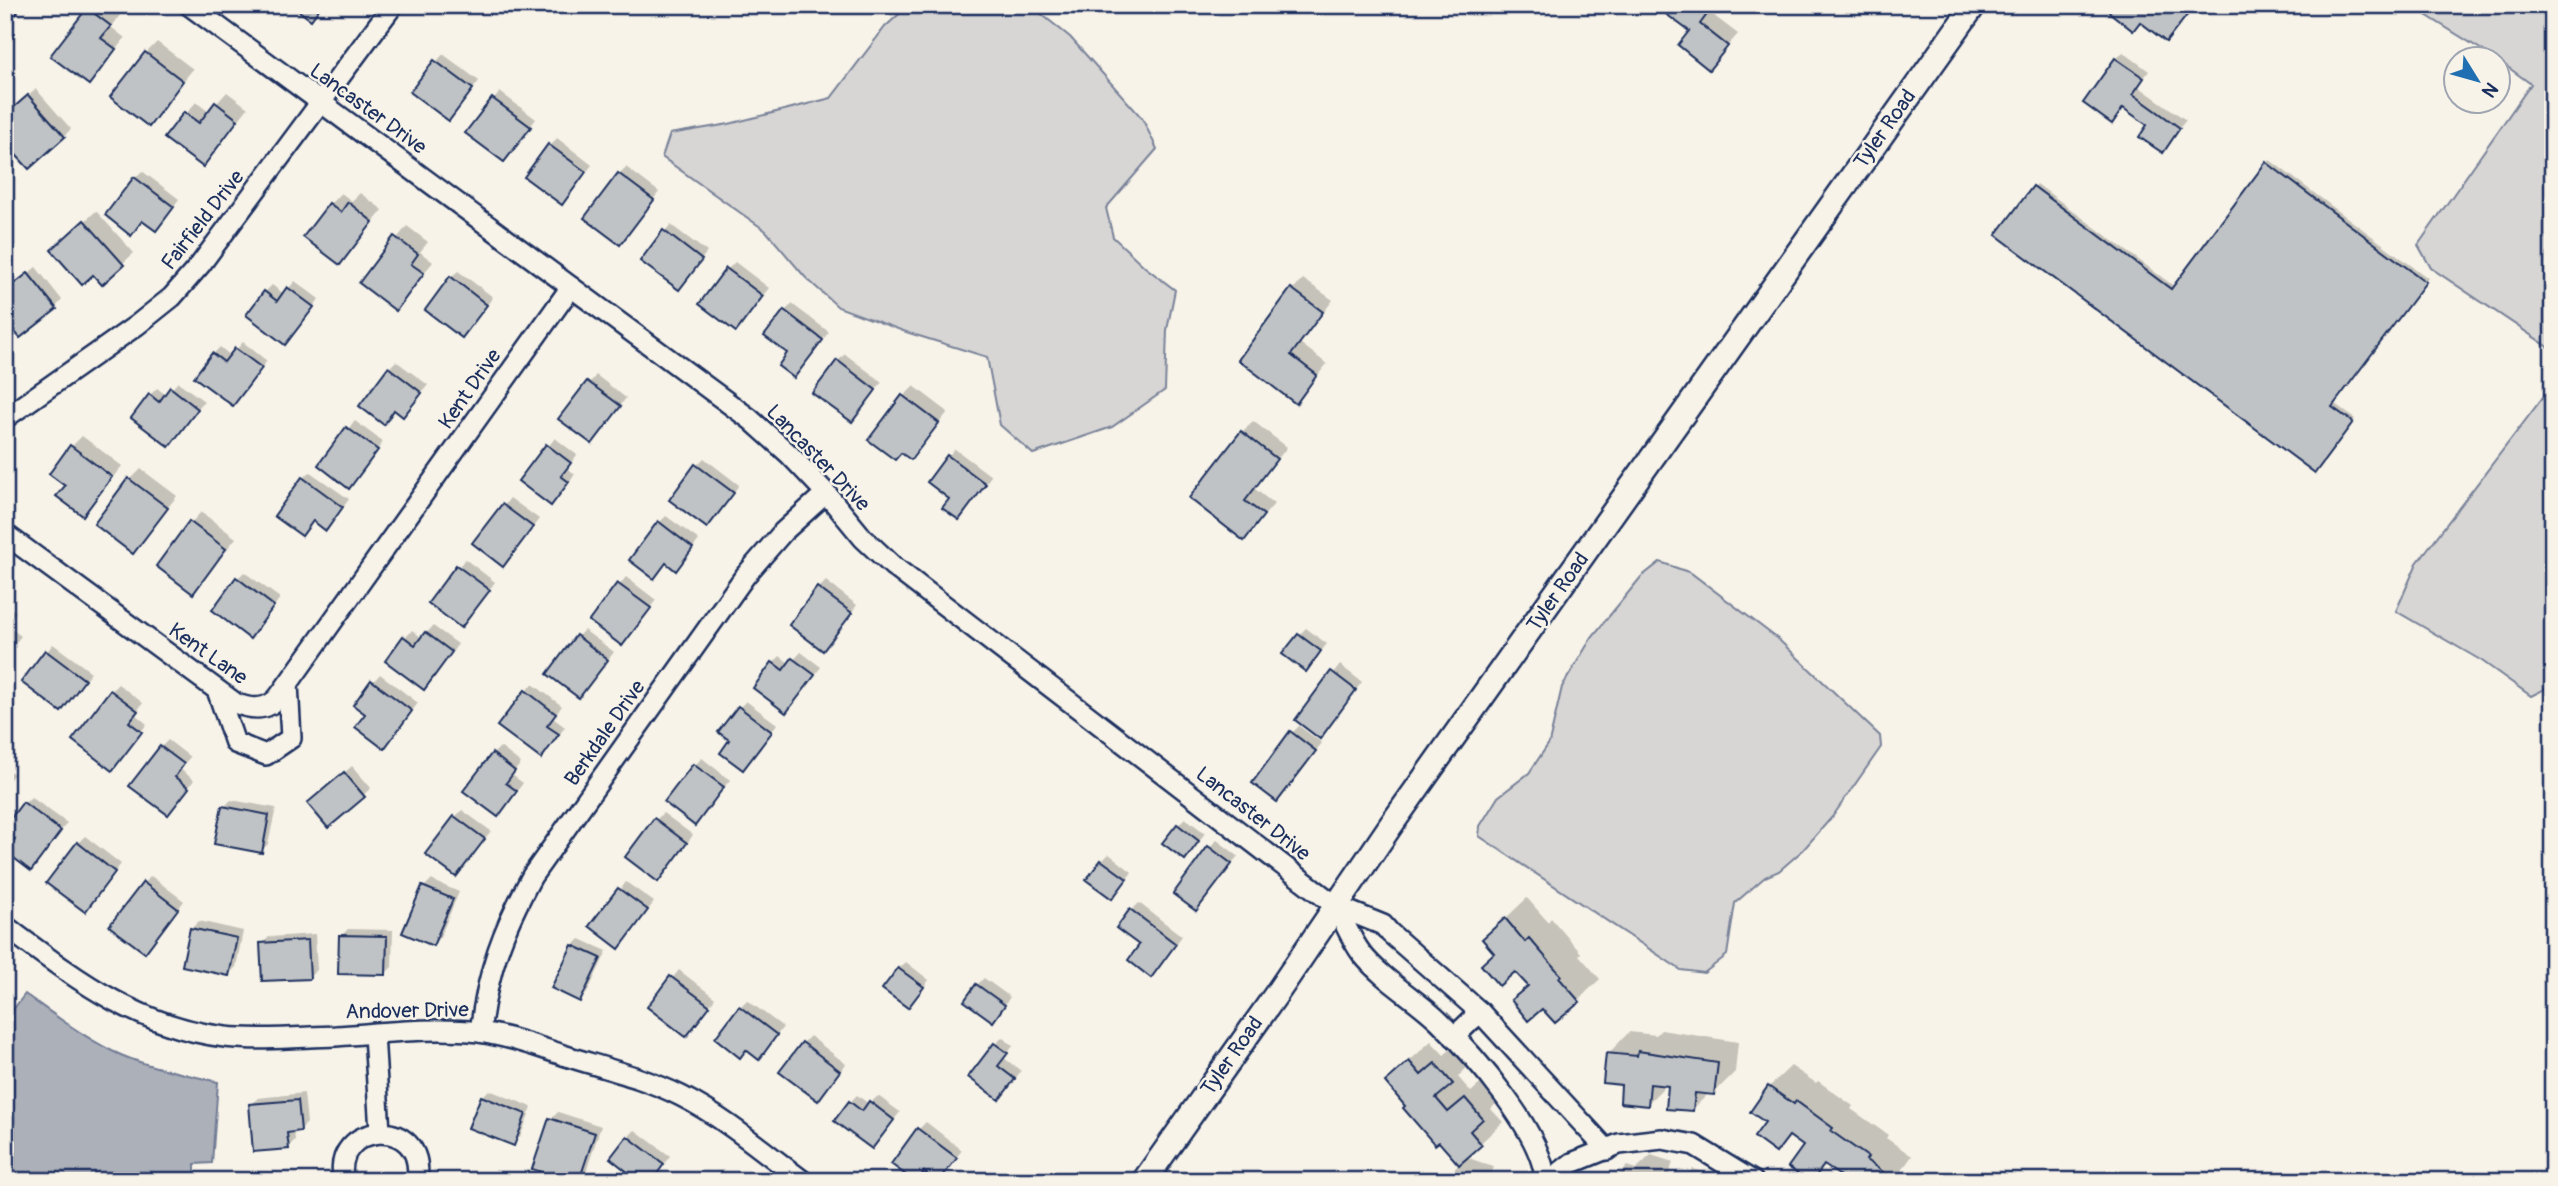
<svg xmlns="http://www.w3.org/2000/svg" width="2558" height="1186" font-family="Pangolin,sans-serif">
<rect width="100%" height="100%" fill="#f7f3e8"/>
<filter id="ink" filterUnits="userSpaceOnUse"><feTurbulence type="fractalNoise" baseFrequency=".0143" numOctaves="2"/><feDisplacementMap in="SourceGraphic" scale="14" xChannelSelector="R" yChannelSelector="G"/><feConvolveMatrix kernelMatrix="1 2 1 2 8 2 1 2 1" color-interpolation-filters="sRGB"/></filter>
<g filter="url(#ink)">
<g fill="#d7d6d4" stroke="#798299" stroke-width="2">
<polygon points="909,5 1030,5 1070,37 1142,118 1157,149 1106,208 1113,237 1145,267 1175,290 1167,330 1165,390 1112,427 1033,454 1000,425 987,357 906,332 838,307 805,277 766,231 662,157 670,134 729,124 831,98 885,27"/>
<polygon points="2416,5 2553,5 2553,350 2431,268 2418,245 2531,84 2498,60 2421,12"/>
<polygon points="2553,384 2553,685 2531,696 2482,661 2396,611 2417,563"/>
<polygon points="1660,562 1691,573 1778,639 1880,736 1881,747 1833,816 1803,850 1779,871 1765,877 1735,903 1727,955 1704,973 1681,970 1479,836 1480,826 1498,797 1529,773 1549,743 1562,687 1592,637 1641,577"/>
</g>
<path fill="#acb0b9" stroke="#727c95" stroke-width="2" d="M 25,994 C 53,1014 81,1035 112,1051 C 145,1067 182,1073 218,1082 L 212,1163 L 195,1164 L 195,1181 L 5,1181 L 5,1020 Z"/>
<g fill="#0003">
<polygon points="92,5 108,5 120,15 111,27 125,38 89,83 88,9"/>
<polygon points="1675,5 1715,5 1709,12 1738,34 1709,67 1691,31"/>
<polygon points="2317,5 2336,5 2327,13"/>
<polygon points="157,42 193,69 149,124 146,53"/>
<polygon points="2123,52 2149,71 2138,86 2186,120 2162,151 2150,124 2124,106 2116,59"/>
<polygon points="443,54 479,81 456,112 413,91"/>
<polygon points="36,89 71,129 64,136 5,117"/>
<polygon points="227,92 248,108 203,165 166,138 196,102 209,112"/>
<polygon points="500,92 536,119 504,160 467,133"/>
<polygon points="557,138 592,165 568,196 527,176"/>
<polygon points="2270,160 2428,278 2334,403 2355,419 2318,468 1998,235 2037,184 2175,287"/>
<polygon points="626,167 659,192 626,235 619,174"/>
<polygon points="142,171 179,199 162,222 143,220 131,233 135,178"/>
<polygon points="341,193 352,201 360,193 383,210 340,263 330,204"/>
<polygon points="96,211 134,253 102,282 64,240"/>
<polygon points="671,225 707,252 685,281 664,232"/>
<polygon points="407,226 428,242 420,252 433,262 395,308 361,283"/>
<polygon points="735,262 769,288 736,330 728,269"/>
<polygon points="36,267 62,300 56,307 5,292"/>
<polygon points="458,271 493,297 469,329 451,277"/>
<polygon points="1303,279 1333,300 1300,343 1327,364 1296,401 1240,360 1293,289"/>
<polygon points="295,281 319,299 292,336 265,292 272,285 284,294"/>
<polygon points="792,304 829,332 794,376 785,311"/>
<polygon points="243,342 267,361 233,404 213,354 220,347 231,356"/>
<polygon points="845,354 882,382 858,413 838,361"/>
<polygon points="396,361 428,385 403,415 395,409 384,422 389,368"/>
<polygon points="596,375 626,398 598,435 561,419"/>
<polygon points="178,382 204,401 169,445 150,395 157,388 166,395"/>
<polygon points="914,386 948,412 911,458 903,397"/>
<polygon points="355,421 383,442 356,479 320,465"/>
<polygon points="1253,421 1287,447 1255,489 1274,504 1244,539 1242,432"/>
<polygon points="82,436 122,466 83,514 71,447"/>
<polygon points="555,438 577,455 567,468 575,474 558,496 521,481"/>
<polygon points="955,449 991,476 965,511 952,498 948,456"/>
<polygon points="704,458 739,485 714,519 697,465"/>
<polygon points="141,469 177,496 133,551 130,480"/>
<polygon points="310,472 349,499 333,522 314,520 302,534 303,478"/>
<polygon points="510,498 539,519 510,557 475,543"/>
<polygon points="201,512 236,538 193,591 191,523"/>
<polygon points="666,516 699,540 683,561 667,561 654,577 659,523"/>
<polygon points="465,559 495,582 468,618 430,602"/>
<polygon points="244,572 280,598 257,629 237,579"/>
<polygon points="626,577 656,600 629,636 591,620"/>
<polygon points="826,581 857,605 830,642 819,588"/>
<polygon points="5,604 16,612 6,625 21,636 5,657"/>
<polygon points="433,626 458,644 431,681 387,660 412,630 422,638"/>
<polygon points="1306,628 1327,644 1312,662 1299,635"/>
<polygon points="584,630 614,652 586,689 577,637"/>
<polygon points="53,644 91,672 67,703 23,682"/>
<polygon points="801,652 821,667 793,704 773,663 780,656 790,664"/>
<polygon points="1340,665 1362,682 1327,729 1297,719"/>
<polygon points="380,674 418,703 391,739 368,714 355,704"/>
<polygon points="118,684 143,703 135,714 147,724 119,761 111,691"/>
<polygon points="533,684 562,706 553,718 565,727 548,750 526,691"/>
<polygon points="746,701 777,724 749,761 732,740 739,708"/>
<polygon points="1299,726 1322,743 1277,800 1292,733"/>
<polygon points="168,740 190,757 180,769 194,780 175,806 161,747"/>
<polygon points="500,747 521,763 512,775 523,783 505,808 493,754"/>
<polygon points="702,758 730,780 695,823 695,765"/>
<polygon points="352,766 371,788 329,826 317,797"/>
<polygon points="5,768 14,774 5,785"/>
<polygon points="31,797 67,823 38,861 17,839 24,804"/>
<polygon points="231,800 276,808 268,844 261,851 224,807"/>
<polygon points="462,810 491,831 456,875 455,817"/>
<polygon points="663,813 693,835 665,873 656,820"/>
<polygon points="1185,818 1205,833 1192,851 1178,825"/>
<polygon points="85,836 121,864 91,903 78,843"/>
<polygon points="1217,840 1238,856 1196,909 1210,847"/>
<polygon points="1109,854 1132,872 1119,890 1102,861"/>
<polygon points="151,876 184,901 152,944 144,883"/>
<polygon points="431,880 459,892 440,937 433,944 424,887"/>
<polygon points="626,882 654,902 626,939 592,926"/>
<polygon points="1527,898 1548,922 1551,918 1581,953 1579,955 1600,979 1578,1000 1542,1006 1513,1000 1529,984 1484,939"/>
<polygon points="1139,903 1182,936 1158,968 1142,945 1132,910"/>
<polygon points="199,921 243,931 236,967 229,974 191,929"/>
<polygon points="348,929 393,930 392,967 385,974 341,936"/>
<polygon points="315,934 317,970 309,977 262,944 269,937"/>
<polygon points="580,939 607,951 587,993 580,1000 573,946"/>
<polygon points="906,962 929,980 915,999 899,969"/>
<polygon points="679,970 715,998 693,1027 649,1007"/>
<polygon points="984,978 1010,997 1000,1012 977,985"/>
<polygon points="747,1000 783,1027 766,1050 740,1007"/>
<polygon points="1661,1030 1738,1042 1735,1072 1713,1094 1709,1093 1692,1110 1670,1085 1667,1084 1647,1104 1623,1084 1608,1054 1629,1032 1656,1035"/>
<polygon points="810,1036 846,1064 818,1099 803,1043"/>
<polygon points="1002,1037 1013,1046 1004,1058 1021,1071 1006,1091 970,1077"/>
<polygon points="1431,1041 1444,1055 1458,1043 1473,1061 1458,1077 1471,1092 1487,1078 1503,1096 1491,1109 1503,1122 1466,1157 1494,1167 1489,1181 1444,1181 1460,1163 1387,1082"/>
<polygon points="1791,1066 1816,1083 1818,1081 1853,1106 1851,1109 1888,1135 1886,1138 1912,1156 1894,1181 1837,1181 1841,1175 1827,1165 1811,1181 1805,1145 1791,1136 1776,1151 1767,1122 1769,1087"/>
<polygon points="489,1090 532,1107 520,1137 513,1144 482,1097"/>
<polygon points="304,1093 307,1123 300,1130 294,1130 295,1140 288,1147 251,1105 258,1098"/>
<polygon points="857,1095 869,1104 878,1096 900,1112 879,1140 850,1102"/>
<polygon points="558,1112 601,1126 585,1175 579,1181 551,1119"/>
<polygon points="926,1122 962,1150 945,1173 919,1129"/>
<polygon points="635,1130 670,1156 654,1177 628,1137"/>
<polygon points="1651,1155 1673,1162 1667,1181 1613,1181 1627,1166 1636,1169"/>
<polygon points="1693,1169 1717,1176 1715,1181 1681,1181"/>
<polygon points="296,1175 297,1181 273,1181"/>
<polygon points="979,1176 985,1181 974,1181"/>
</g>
<g fill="#c0c3c5" stroke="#1b2f5e" stroke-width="2">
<polygon points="291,5 322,5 311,20"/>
<polygon points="1672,5 1714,5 1700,24 1728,46 1709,70 1678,45 1689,31 1666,14"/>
<polygon points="2114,5 2149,5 2152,8 2154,5 2195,5 2166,42 2140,22 2133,31 2109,12"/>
<polygon points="87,8 111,26 101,38 116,49 89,85 50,56"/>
<polygon points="145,52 183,81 149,127 110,97"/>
<polygon points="2115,58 2144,78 2133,94 2180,128 2163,153 2139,137 2147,125 2123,108 2112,124 2083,103"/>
<polygon points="434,60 473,89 449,121 410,92"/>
<polygon points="28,95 65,137 29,169 5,143 5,115"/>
<polygon points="492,98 531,127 504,162 465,133"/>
<polygon points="215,102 238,120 203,167 164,138 184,112 199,123"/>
<polygon points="548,144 586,172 562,205 524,177"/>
<polygon points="2266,162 2426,282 2332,407 2353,422 2315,473 1996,235 2033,186 2171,289"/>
<polygon points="618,173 654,200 620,245 584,218"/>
<polygon points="134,177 174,207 156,231 142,221 131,236 105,215"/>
<polygon points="348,202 373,222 340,265 303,237 329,203 341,212"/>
<polygon points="84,220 124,265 102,285 93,275 82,285 51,250"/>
<polygon points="663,230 702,260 679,290 640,261"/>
<polygon points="394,236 418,254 411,264 424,273 396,311 359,283"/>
<polygon points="726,268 763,296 736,332 699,304"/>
<polygon points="28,273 57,309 20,338 5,320 5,291"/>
<polygon points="450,276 487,305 462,338 425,310"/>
<polygon points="287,287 314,307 285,345 246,315 264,291 277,301"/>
<polygon points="1291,288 1323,312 1291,355 1317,375 1296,404 1238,360"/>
<polygon points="784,310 823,340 794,378 778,366 787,353 764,336"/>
<polygon points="235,348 262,368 233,406 194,377 212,353 224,362"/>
<polygon points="837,360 876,390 852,422 812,393"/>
<polygon points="388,367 422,393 403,417 394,410 384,425 359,406"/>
<polygon points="587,381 621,406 592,444 558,419"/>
<polygon points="170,387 198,409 169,447 131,418 149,394 159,402"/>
<polygon points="902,395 939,423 911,460 901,453 895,460 868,440"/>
<polygon points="346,427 378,450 349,489 318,465"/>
<polygon points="1241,431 1277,459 1245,501 1264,515 1244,541 1189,498"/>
<polygon points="546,444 571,463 561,476 569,482 551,506 518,481"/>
<polygon points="70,445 112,477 83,516 56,496 65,486 49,474"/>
<polygon points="947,455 986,484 959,520 942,508 949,499 927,482"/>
<polygon points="695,464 734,493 707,528 669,500"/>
<polygon points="302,477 343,507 326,531 313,521 302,536 274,516"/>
<polygon points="128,478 168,508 133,554 94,524"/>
<polygon points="502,504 533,527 503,567 472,543"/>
<polygon points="189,521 226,549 193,594 156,566"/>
<polygon points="658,521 693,548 676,571 666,563 654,579 629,560"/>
<polygon points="456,565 490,590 461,628 428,603"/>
<polygon points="236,577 274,606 250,639 212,610"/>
<polygon points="617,583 651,608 622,646 589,621"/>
<polygon points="817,587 852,613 823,651 789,625"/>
<polygon points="425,632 452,652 424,690 385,661 403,636 415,645"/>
<polygon points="1298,634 1321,651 1306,672 1282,654"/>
<polygon points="576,635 608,660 579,698 547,674"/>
<polygon points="45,650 85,680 61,712 21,682"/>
<polygon points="792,658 815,675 786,713 753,688 772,662 783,670"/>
<polygon points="1331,671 1356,690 1320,739 1295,720"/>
<polygon points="371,680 412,711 384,749 355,727 365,714 353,705"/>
<polygon points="110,690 138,711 129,722 142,732 112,771 72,740"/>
<polygon points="525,690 556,714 547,726 559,734 541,759 497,726"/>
<polygon points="738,706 772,732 743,770 720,753 729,740 718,732"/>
<polygon points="1290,731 1316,751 1277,802 1252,783"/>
<polygon points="160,746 184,764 175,777 189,788 168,815 129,786"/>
<polygon points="492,753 515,771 506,783 517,791 498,817 463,791"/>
<polygon points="693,764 724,787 695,826 664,802"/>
<polygon points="344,772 365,797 328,828 307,803"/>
<polygon points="23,802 61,831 31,871 6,852 15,839 5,832 5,826"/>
<polygon points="222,806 269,815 262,853 214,844"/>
<polygon points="454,816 485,839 456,877 425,854"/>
<polygon points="654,818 687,843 658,882 625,857"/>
<polygon points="1177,824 1199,841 1185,860 1162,843"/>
<polygon points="77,842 115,872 85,912 46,883"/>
<polygon points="1208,846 1232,864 1196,911 1173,894"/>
<polygon points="1101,860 1127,879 1112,899 1086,880"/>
<polygon points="143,882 178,909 145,953 109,926"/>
<polygon points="422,886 453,899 433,946 402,933"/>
<polygon points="618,888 648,910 619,949 589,926"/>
<polygon points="1130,909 1176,944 1151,978 1128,960 1139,945 1116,928"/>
<polygon points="1505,918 1525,942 1529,938 1561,975 1559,978 1580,1002 1555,1023 1542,1009 1528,1021 1511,1000 1528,986 1515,972 1499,986 1481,965 1494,953 1482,939"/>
<polygon points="190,928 237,938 229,976 182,966"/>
<polygon points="339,935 387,936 386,975 338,974"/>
<polygon points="308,940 310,979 262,981 260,943"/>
<polygon points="572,945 601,958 580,1002 551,988"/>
<polygon points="898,968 924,987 908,1008 882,989"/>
<polygon points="670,976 710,1006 686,1037 647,1007"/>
<polygon points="976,984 1005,1005 993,1022 964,1001"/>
<polygon points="739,1006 777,1035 759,1060 746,1050 740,1058 715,1038"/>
<polygon points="802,1042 840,1071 818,1101 779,1072"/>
<polygon points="994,1043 1008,1053 998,1066 1015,1079 999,1100 968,1077"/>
<polygon points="1638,1051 1718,1063 1714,1095 1695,1093 1693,1111 1666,1109 1668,1086 1650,1084 1648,1106 1620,1103 1621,1085 1603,1083 1606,1053 1637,1056"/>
<polygon points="1409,1061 1421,1075 1435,1063 1453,1084 1436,1098 1448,1112 1465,1098 1483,1119 1470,1131 1482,1145 1459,1165 1439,1142 1435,1145 1403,1108 1405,1106 1385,1082"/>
<polygon points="1768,1086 1794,1104 1796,1101 1833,1128 1831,1131 1868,1157 1866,1160 1892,1178 1890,1181 1835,1181 1839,1175 1824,1165 1812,1181 1808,1181 1788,1167 1803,1146 1789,1136 1776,1153 1754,1137 1765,1122 1750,1112"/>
<polygon points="481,1096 526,1114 514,1146 468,1128"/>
<polygon points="298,1100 301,1131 287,1133 289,1149 253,1152 249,1104"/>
<polygon points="849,1101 862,1111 869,1101 894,1120 872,1149 834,1121"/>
<polygon points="549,1118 595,1133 579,1181 569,1181 532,1169"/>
<polygon points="917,1128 957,1158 939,1181 936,1181 924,1172 917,1181 914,1181 891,1164"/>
<polygon points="627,1136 664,1164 652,1181 639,1181 610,1158"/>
</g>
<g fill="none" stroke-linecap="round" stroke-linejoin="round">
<g stroke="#1b2f5e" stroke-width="24">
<g id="minor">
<polyline points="189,5 750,419 789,454 826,493 863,538 893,566 1336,906 1383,925 1390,933 1480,1012 1607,1150"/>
<polyline points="5,10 9,5"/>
<polyline points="5,418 137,325 172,297 200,265 393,5"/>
<path d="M 5,534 L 235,703 C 252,710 269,711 280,695 L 571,287"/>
<polyline points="217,690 235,743 266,755 291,738 288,684"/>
<path d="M 1336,906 C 1344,921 1351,940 1362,954 C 1383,980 1415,998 1439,1021 C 1473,1054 1544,1134 1545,1181"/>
<path d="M 5,926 C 75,978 135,1026 225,1037 C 262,1041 299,1037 336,1036 C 383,1033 432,1027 479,1032 C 509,1036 538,1047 566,1056 C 604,1068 645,1078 681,1096 C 725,1118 764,1152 803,1181"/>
<path d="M 480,1032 C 488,970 502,931 532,876 L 745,576 L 783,532 L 826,493"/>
<polyline points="374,1034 380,1132"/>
<polyline points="1454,1037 1480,1012"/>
<path d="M 344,1181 C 329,1123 427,1112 417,1181"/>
<polyline points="1549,1181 1572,1163 1619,1144 1662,1139 1694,1145 1753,1181"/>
</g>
</g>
<g stroke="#1b2f5e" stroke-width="28">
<polyline id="tertiary" points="1144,1181 1275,996 1391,825 1974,5"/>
</g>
<use href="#minor" stroke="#f7f3e8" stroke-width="19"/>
<use href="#tertiary" stroke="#f7f3e8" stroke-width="23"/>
</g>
</g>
<g text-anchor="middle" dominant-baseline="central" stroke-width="5" stroke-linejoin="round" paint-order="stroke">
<g font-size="21" fill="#1b2f5e" stroke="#f7f3e8">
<text transform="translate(368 109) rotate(36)">Lancaster Drive</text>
<text transform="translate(1885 129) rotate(-55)">Tyler Road</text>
<text transform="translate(203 220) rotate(-52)">Fairfield Drive</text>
<text transform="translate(470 389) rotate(-55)">Kent Drive</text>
<text transform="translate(818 458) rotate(46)">Lancaster Drive</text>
<text transform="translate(1558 592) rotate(-55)">Tyler Road</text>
<text transform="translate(208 654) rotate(35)">Kent Lane</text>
<text transform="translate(605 733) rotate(-55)">Berkdale Drive</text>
<text transform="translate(1253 814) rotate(38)">Lancaster Drive</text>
<text transform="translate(407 1011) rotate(-1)">Andover Drive</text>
<text transform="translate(1232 1056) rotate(-55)">Tyler Road</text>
</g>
</g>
<rect width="2558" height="1186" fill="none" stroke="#f7f3e8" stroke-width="28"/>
<rect x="14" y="14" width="2530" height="1158" fill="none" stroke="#1b2f5e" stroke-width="2.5" filter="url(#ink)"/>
<g transform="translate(2477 80) rotate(127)"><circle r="33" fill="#f7f3e8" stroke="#9fa5b1" stroke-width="2"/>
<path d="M0-5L12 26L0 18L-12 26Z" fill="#1f6fb2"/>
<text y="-10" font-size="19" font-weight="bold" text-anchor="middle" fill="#1b2f5e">N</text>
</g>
</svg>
